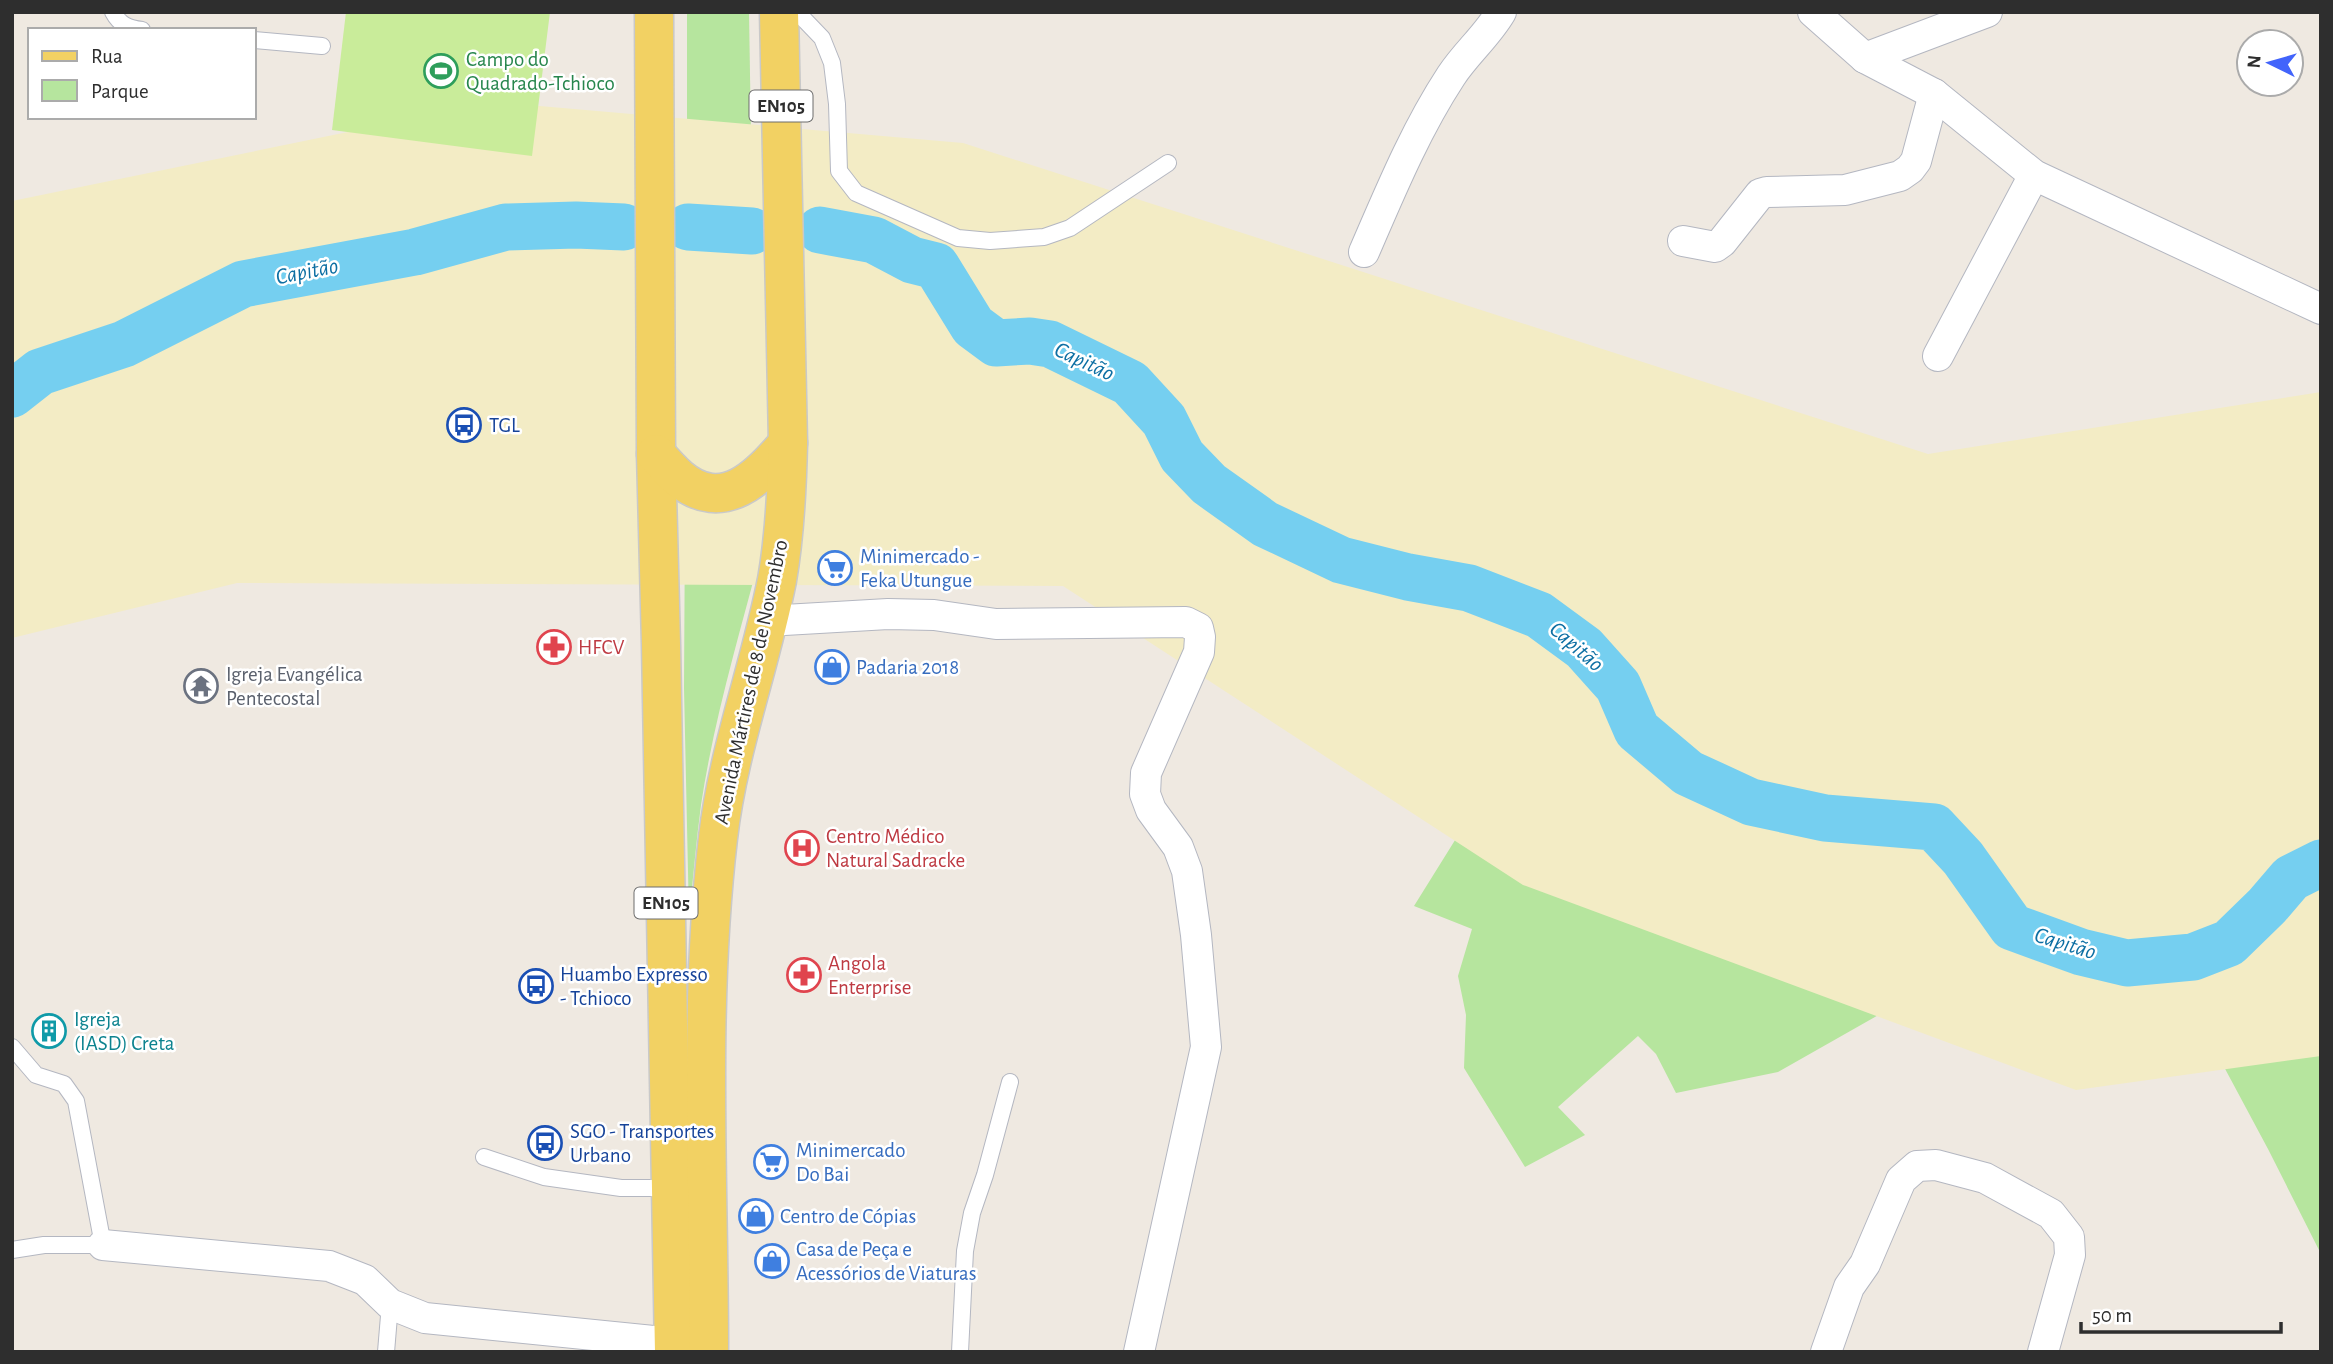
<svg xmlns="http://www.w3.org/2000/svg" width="2333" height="1364" font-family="'Alegreya Sans',sans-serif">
<rect width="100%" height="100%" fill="#efe9e1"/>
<g fill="#b6e59e">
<polygon points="687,12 749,12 753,260 687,201"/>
<path d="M 685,516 L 762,548 C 740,633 714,718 701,805 C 696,842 693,880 689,917 L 684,688 Z"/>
<polygon points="1485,792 2321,827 2321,1254 2268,1149 2208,1037 1882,1013 1778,1072 1676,1093 1656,1054 1638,1036 1558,1107 1585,1135 1525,1167 1464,1068 1466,1015 1458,976 1472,929 1414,906"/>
</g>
<polygon fill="#f3ecc5" points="494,102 963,143 1928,454 2321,392 2321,1056 2076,1090 1523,885 1063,586 237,583 12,638 12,201"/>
<polygon fill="#c9ec9a" points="346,12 550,12 532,156 332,130"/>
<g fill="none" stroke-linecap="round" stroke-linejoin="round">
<g stroke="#75cff0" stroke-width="47">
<polyline points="688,227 752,231"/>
<polyline points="820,230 874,240 912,260 936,266 973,326 996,343 1030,341 1050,344 1130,383 1164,420 1182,456 1209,484 1265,524 1341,560 1408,577 1469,588 1539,615 1584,648 1618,686 1637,730 1688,773 1751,802 1825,818 1934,827 1963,858 2012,927 2081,952 2127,963 2193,957 2229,943 2267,906 2291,878 2321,863"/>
<polyline points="12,394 40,372 124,344 243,284 415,252 506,227 576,225 624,227"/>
</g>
<g stroke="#b4b7c1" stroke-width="18">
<g id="lane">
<path d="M 113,12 C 120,25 128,28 142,30"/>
<polyline points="797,12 822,38 832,63 837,104 839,171 856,193 958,238 990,241 1044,237 1070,228 1168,163"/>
<polyline points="254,40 322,46"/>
<polyline points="12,1047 36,1075 64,1084 76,1101 103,1245 44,1245 12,1250"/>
<polyline points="484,1157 544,1177 621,1188 671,1188"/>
<polyline points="386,1352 390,1304"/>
<polyline points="960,1352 965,1251 972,1213 985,1175 1010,1082"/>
</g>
</g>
<g stroke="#b4b7c1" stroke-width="32">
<g id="street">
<polyline points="1813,12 1865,58 1934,94 2034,175 2321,309"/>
<polyline points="1865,58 1987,12"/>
<polyline points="1683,241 1715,247 1722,242 1760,194 1767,192 1845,190 1900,176 1910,169 1916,161 1934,94"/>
<path d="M 1364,252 C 1390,192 1415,131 1451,76 C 1466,53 1487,36 1501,12"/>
<polyline points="1938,356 2034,175"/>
<polyline points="767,621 888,614 934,615 996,624 1186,622 1198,628 1200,637 1199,652 1146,773 1145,794 1151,810 1178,847 1187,871 1196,935 1206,1047 1139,1352"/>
<polyline points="103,1245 329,1266 365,1280 390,1304 425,1318 673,1343"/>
<polyline points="1826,1352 1849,1287 1865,1264 1901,1180 1917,1166 1936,1165 1985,1178 2051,1214 2069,1237 2070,1255 2043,1352"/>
</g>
</g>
<g stroke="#c9c9c9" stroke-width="41">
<g id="primary">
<polyline points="654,12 656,454 661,644 674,1352"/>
<path d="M 656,454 C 663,462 671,471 679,478 C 723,515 760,477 788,443"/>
<path d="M 709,1352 C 709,1181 698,1008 718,838 C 728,750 760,667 777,580 C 785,535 787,489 788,443 L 779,12"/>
</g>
</g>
<use href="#lane" stroke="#fff" stroke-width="16"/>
<use href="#street" stroke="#fff" stroke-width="30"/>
<use href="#primary" stroke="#f2d163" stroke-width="38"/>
</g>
<defs>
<g id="stadium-ring" transform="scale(1.75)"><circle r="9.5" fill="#fff" stroke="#2e9e5b" stroke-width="1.5"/><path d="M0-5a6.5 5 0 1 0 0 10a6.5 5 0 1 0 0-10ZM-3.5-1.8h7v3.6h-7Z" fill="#2e9e5b"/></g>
<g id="bus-ring" transform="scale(1.75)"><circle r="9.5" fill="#fff" stroke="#1a4fb4" stroke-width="1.5"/><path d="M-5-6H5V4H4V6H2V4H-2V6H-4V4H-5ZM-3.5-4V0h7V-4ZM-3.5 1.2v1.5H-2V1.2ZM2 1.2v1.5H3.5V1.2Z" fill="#1a4fb4"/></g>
<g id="supermarket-ring" transform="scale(1.75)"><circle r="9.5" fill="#fff" stroke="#3f7fe0" stroke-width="1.5"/><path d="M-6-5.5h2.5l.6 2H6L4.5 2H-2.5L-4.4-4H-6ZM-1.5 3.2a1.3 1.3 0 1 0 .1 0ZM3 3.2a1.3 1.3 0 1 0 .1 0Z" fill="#3f7fe0"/></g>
<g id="pharmacy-ring" transform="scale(1.75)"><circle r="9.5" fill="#fff" stroke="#e0444e" stroke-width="1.5"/><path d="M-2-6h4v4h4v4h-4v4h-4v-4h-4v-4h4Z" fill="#e0444e"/></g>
<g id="shop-ring" transform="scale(1.75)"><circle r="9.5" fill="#fff" stroke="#3f7fe0" stroke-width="1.5"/><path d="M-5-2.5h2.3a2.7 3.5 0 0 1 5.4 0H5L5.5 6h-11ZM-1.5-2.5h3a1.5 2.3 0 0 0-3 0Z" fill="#3f7fe0"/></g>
<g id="temple-ring" transform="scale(1.75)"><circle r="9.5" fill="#fff" stroke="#6b7280" stroke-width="1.5"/><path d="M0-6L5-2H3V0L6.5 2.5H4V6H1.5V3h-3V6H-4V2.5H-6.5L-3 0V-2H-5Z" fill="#6b7280"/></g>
<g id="hospital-ring" transform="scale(1.75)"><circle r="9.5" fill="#fff" stroke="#e0444e" stroke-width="1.5"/><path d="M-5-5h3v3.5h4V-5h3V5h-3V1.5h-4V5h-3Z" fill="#e0444e"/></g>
<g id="building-ring" transform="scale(1.75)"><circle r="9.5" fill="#fff" stroke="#0f9aa8" stroke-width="1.5"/><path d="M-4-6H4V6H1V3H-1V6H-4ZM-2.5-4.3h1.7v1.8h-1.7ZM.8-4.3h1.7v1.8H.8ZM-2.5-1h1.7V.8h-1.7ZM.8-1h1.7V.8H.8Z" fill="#0f9aa8"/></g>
</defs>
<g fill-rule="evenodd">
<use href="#stadium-ring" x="441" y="71"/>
<use href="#bus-ring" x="464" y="425"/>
<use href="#supermarket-ring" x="835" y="568"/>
<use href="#pharmacy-ring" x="554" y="647"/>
<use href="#shop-ring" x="832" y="667"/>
<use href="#temple-ring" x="201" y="686"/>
<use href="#hospital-ring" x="802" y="848"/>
<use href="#pharmacy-ring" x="804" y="975"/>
<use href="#bus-ring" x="536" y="986"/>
<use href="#building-ring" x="49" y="1031"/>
<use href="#bus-ring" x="545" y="1143"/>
<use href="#supermarket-ring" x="771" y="1162"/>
<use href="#shop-ring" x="756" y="1216"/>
<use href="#shop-ring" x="772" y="1261"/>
</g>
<g text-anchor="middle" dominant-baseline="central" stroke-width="5" stroke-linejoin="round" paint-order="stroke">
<g fill="#fff" stroke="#6d6d6d" stroke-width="2">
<rect x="749.5" y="90.5" width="63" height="31" rx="5"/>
<rect x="634.5" y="887.5" width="63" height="31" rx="5"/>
</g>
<g font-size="19" font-weight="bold" fill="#2e2e2e">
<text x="781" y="106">EN105</text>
<text x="666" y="903">EN105</text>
</g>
<g font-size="21" fill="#27864d" stroke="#fff" text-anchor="start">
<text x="466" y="59">Campo do<tspan x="466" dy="24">Quadrado-Tchioco</tspan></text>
</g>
<g font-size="21" fill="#164399" stroke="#fff" text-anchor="start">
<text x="489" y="425">TGL</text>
<text x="560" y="974">Huambo Expresso<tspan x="560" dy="24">- Tchioco</tspan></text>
<text x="570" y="1131">SGO - Transportes<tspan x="570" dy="24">Urbano</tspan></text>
</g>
<g font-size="21" fill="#366cbe" stroke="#fff" text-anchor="start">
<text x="860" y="556">Minimercado -<tspan x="860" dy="24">Feka Utungue</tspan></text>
<text x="856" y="667">Padaria 2018</text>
<text x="796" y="1150">Minimercado<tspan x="796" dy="24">Do Bai</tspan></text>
<text x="780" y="1216">Centro de Cópias</text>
<text x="796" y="1249">Casa de Peça e<tspan x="796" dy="24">Acessórios de Viaturas</tspan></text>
</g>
<g font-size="21" fill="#be3a42" stroke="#fff" text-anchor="start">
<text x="578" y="647">HFCV</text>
<text x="826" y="836">Centro Médico<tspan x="826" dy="24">Natural Sadracke</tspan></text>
<text x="828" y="963">Angola<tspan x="828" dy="24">Enterprise</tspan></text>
</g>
<g font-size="21" fill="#5b616d" stroke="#fff" text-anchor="start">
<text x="226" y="674">Igreja Evangélica<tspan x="226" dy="24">Pentecostal</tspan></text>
</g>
<g font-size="21" fill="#2e2e2e" stroke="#fff">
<text transform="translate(751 682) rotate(-78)">Avenida Mártires de 8 de Novembro</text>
</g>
<g font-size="21" fill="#0d838f" stroke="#fff" text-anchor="start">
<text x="74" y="1019">Igreja<tspan x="74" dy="24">(IASD) Creta</tspan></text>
</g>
<g font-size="23" font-style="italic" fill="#0d6fa3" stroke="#fff">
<text transform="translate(307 272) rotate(-11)">Capitão</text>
<text transform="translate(1084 362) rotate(25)">Capitão</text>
<text transform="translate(1576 647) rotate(41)">Capitão</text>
<text transform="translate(2065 944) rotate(17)">Capitão</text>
</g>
</g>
<rect width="2333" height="1364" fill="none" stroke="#2e2e2e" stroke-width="28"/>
<rect x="28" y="28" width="228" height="91" fill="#ffffff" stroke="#ababab" stroke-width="2"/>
<rect x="42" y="51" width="35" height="10" fill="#f2d163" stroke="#ababab" stroke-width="2"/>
<text x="91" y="63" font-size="21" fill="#2e2e2e">Rua</text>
<rect x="42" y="80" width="35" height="21" fill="#b6e59e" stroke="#ababab" stroke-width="2"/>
<text x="91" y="98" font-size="21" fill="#2e2e2e">Parque</text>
<g transform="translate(2270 63) rotate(275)"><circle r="33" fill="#ffffff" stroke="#ababab" stroke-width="2"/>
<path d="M0-5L12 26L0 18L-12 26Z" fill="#4264fb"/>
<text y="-10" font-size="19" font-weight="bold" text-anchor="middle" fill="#2e2e2e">N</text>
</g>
<path d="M2081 1322v10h200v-10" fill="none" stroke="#2e2e2e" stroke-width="3.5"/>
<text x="2092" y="1322" font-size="21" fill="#2e2e2e" stroke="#ffffff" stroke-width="5" paint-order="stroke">50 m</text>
</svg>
